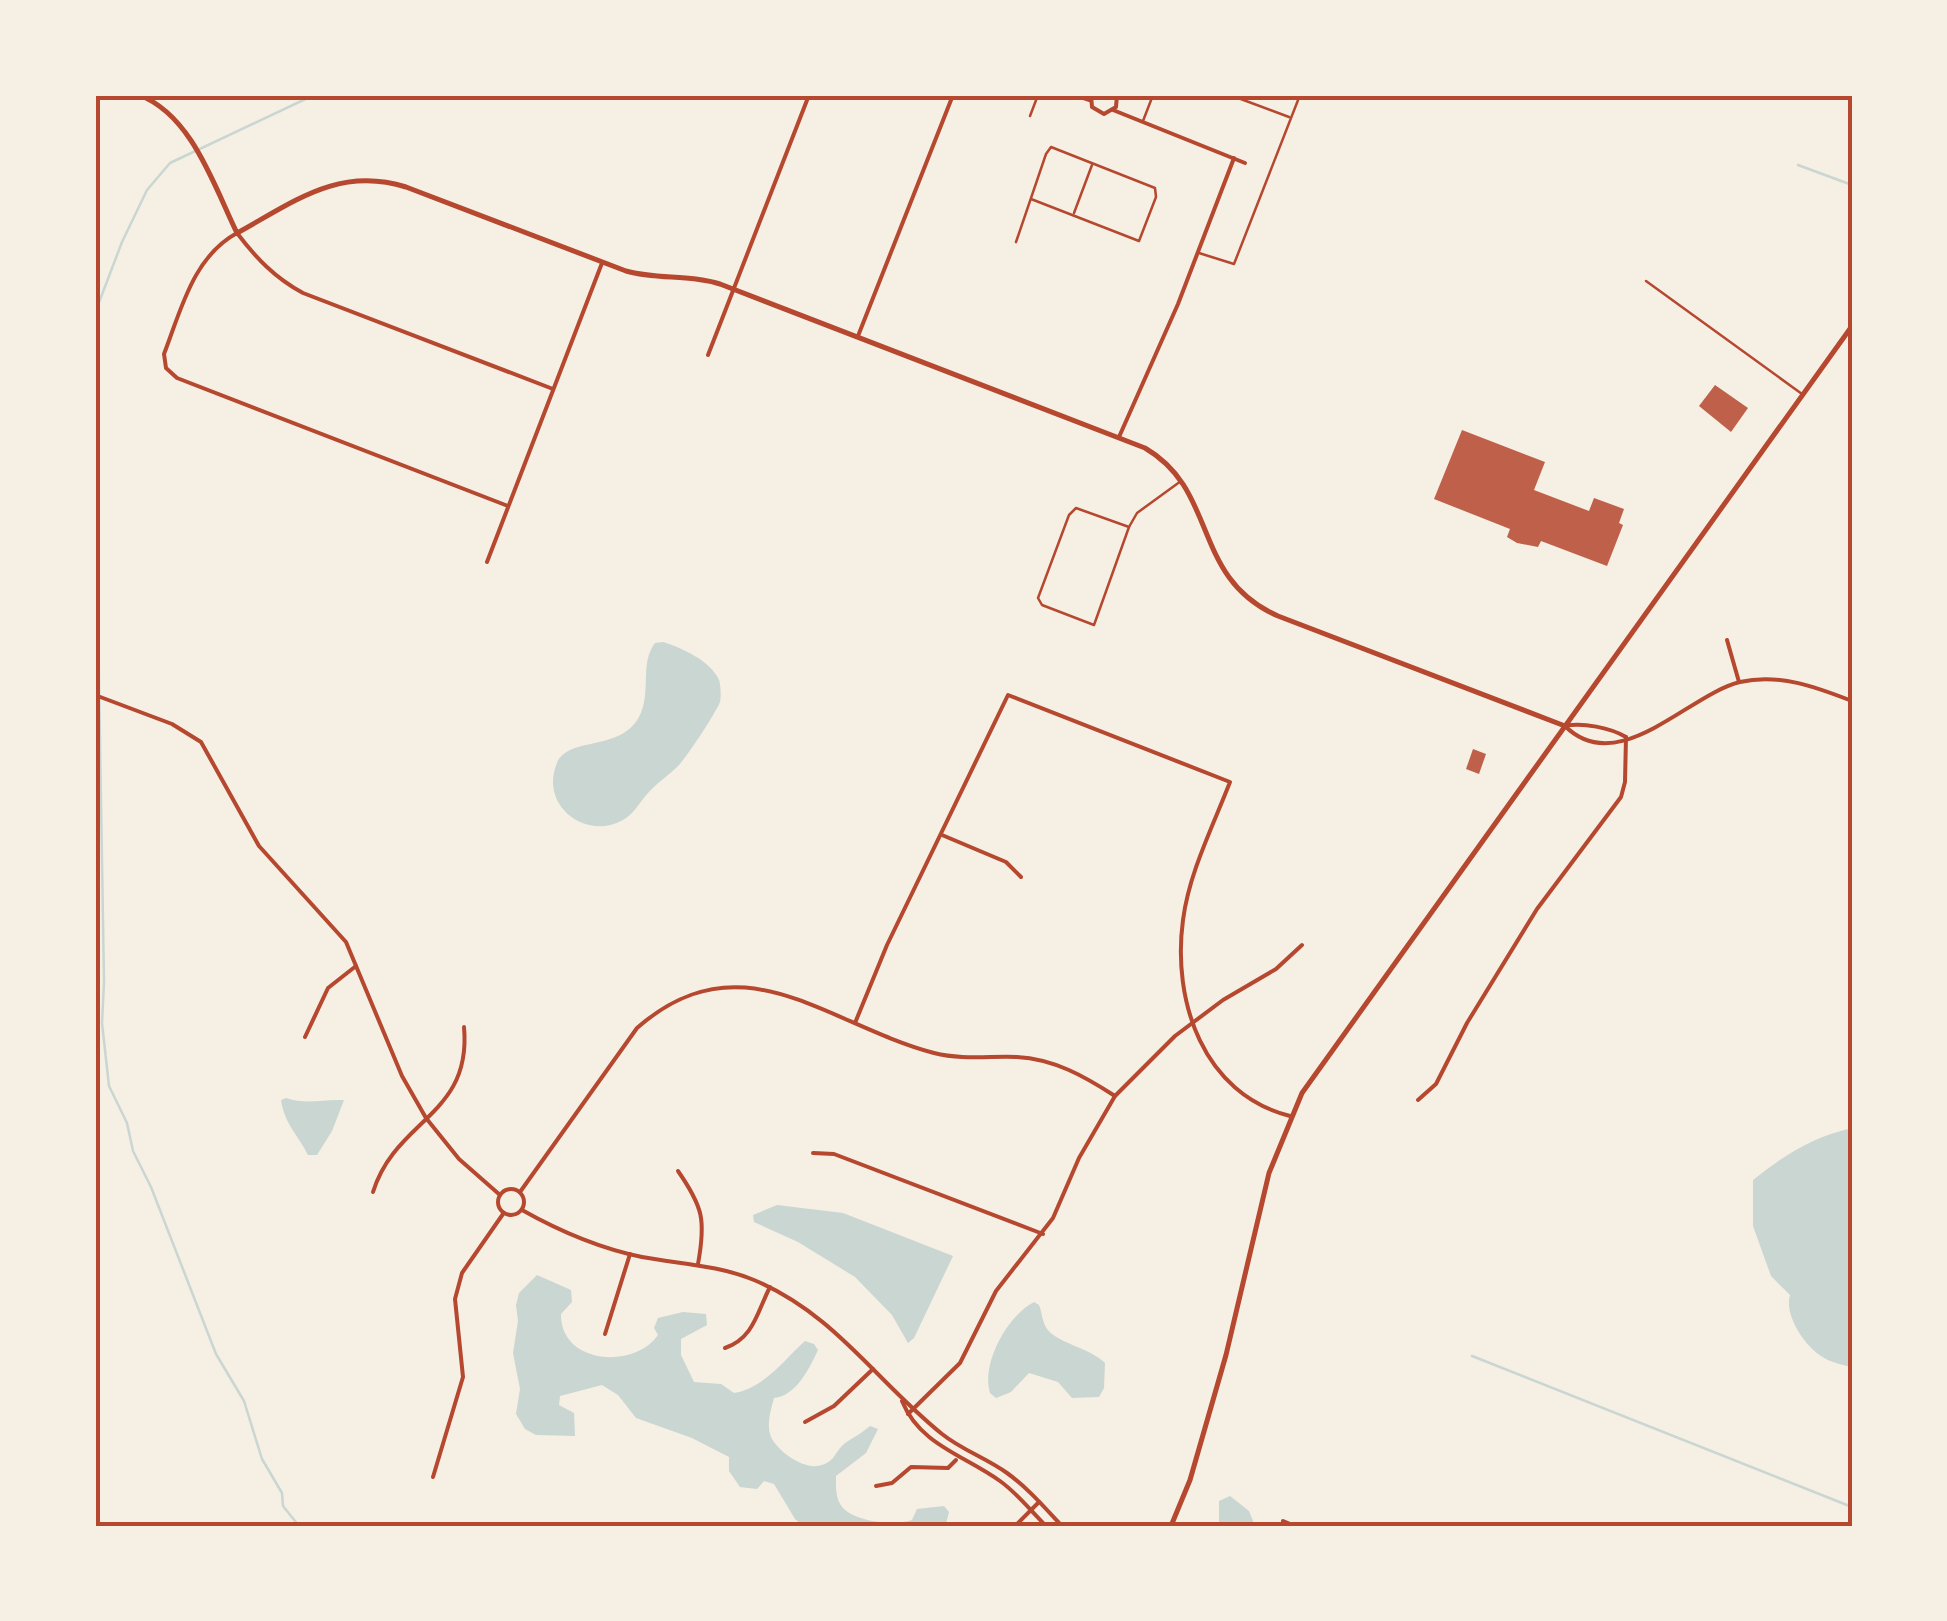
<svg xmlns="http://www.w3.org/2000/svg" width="1947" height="1621" font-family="'DM Sans',sans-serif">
<rect width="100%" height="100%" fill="#f6efe4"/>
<g fill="#c9d6d2">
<path d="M 663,642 C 682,648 711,661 719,680 C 721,685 721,699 720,702 C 715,714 687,757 678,766 C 669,775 658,782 649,792 C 640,801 635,813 623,820 C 586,841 539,806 557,763 C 568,736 620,752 639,717 C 652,693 639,664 655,643 Z"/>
<path d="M 286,1098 C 307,1105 322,1099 344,1100 L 332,1131 L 317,1155 L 308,1155 C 297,1133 285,1125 281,1100 Z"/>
<path d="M 1852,1128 L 1852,1367 C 1843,1365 1829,1362 1821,1356 C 1804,1345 1784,1315 1790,1295 L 1771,1276 L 1753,1226 L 1753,1180 C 1784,1155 1813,1137 1852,1128 Z"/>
<polygon points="777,1205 843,1213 953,1256 914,1338 908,1343 892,1315 855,1277 798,1242 754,1222 753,1215"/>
<path d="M 537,1275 L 571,1290 L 572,1302 L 561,1314 C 560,1364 634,1370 658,1335 L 654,1328 L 658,1318 L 683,1312 L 706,1314 L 707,1325 L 681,1339 L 681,1355 L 694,1382 L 721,1384 L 734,1393 C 763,1389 784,1360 805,1341 L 814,1344 L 818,1350 C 809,1369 796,1396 774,1398 C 771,1409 766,1425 771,1437 C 778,1452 805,1471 822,1465 C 835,1461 835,1452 844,1444 C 852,1438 861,1434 870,1426 L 878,1429 L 866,1453 L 836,1476 C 836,1487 835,1499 843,1508 C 856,1522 895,1526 912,1520 L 917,1509 L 944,1506 L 949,1512 L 946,1524 L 803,1526 L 795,1519 L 774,1484 L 764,1481 L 757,1489 L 740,1487 L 729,1471 L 729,1457 L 692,1438 L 636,1418 L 618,1395 L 602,1385 L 560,1396 L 559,1405 L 574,1413 L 575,1436 L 536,1435 L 525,1429 L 516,1414 L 520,1389 L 513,1353 L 518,1321 L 516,1305 L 519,1293 Z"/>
<path d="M 1034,1302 L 1039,1305 C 1042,1312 1042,1322 1047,1329 C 1057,1343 1090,1348 1105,1363 L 1104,1388 L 1099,1397 L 1072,1398 L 1058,1382 L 1029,1373 L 1011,1392 L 996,1398 L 990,1393 C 981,1364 1007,1316 1034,1302 Z"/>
<polygon points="1230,1496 1249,1511 1255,1526 1219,1526 1219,1501"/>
</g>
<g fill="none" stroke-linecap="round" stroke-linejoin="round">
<g stroke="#c9d6d2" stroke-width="2.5">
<polyline points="1798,165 1852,185"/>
<polyline points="95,323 98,305 122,242 147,190 170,163 314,95"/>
<polyline points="95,440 104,982 102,1023 109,1086 127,1123 133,1151 151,1187 216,1354 244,1401 262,1459 282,1493 283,1506 299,1526"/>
<polyline points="1472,1356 1852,1507"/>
</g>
</g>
<g fill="#bf614a">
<polygon points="1715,385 1748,408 1731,432 1699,406"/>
<polygon points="1462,430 1545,462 1534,490 1589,511 1594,498 1624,509 1619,523 1623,525 1607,566 1541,541 1538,547 1517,543 1507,537 1510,529 1434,499"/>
<polygon points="1473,749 1486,754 1479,774 1466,769"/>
</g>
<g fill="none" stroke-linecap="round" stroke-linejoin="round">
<g stroke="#b5482f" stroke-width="2.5">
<polyline points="1072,95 1090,101"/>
<polyline points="1230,95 1289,117"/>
<polyline points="1030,116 1038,95"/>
<polyline points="1143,121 1153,95"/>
<polyline points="1074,213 1092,165"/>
<polyline points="1016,242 1046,154 1051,147 1155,188 1156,197 1139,241 1031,199"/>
<polyline points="1199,253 1234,264 1300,95"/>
<polyline points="1646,281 1802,394"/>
<polygon points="1076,508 1129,527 1094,625 1042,605 1038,598 1069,515"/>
<polyline points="1129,527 1137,513 1181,481"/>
</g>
<g stroke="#b5482f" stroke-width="4">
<polyline points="1091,95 1092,107 1104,114 1116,107 1117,95"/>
<polyline points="1113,110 1245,163"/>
<polyline points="858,336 953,95"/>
<polyline points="708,355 809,95"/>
<polyline points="1119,437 1178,304 1234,158"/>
<path d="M 508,506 L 177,378 L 166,368 L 164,354 C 181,310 193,257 237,233 C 256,258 275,278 303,293 L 553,389"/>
<polyline points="487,562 602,263"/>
<polyline points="1727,640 1739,682"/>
<polyline points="95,695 172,724 201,742 259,846 346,942 402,1076 426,1118 459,1159 500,1195"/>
<path d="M 1565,726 C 1618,779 1689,694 1740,682 C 1779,673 1816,687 1852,701"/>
<path d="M 1565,726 C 1582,722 1611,728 1626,737"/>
<polyline points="942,835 1006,862 1021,877"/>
<path d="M 855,1023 L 887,945 L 1008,695 L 1230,782 C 1213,826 1189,873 1183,920 C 1172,1001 1203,1094 1290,1116"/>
<polyline points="305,1037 328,988 356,966"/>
<polyline points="1418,1100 1436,1084 1467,1023 1537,909 1621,797 1625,782 1626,737"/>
<polyline points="813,1153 834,1154 1043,1234"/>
<path d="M 678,1171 C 703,1207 706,1220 698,1264"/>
<circle cx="511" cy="1202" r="13"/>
<path d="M 373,1192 C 396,1118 472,1116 464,1027"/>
<path d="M 520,1192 L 637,1028 C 742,936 825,1024 934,1053 C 962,1060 988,1056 1017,1057 C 1054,1059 1084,1076 1115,1096"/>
<path d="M 522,1210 C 561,1232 598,1248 642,1257 C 680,1264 718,1265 754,1280 C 835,1314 876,1381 942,1434 C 962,1450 986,1458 1007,1473 C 1028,1488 1045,1508 1062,1526"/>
<polyline points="605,1334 630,1254"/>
<path d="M 725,1348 C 754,1338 757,1312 770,1287"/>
<path d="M 902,1401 C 920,1445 964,1455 1000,1481 C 1017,1493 1031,1511 1046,1526"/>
<polyline points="908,1414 960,1363 996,1291 1053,1218 1079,1158 1115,1096 1175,1036 1223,1000 1276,969 1302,945"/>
<polyline points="805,1422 834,1406 873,1369"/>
<polyline points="433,1477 463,1377 455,1299 462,1273 503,1214"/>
<polyline points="876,1486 892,1483 911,1467 948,1468 956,1460"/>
<polyline points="1283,1521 1295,1526"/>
<polyline points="1015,1526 1039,1502"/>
</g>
<path stroke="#b5482f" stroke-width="5" d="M 139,95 C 192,115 214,186 237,233 C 294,202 338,166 406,187 L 626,271 C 657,280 689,274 720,284 L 1145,448 C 1219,491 1191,578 1278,616 L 1565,726"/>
<polyline stroke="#b5482f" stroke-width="5" points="1171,1526 1190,1480 1226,1355 1269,1173 1302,1093 1852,326"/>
</g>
<rect width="1947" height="1621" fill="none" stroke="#f6efe4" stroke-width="195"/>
<rect x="98" y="98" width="1752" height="1426" fill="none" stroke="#b5482f" stroke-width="4"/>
</svg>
